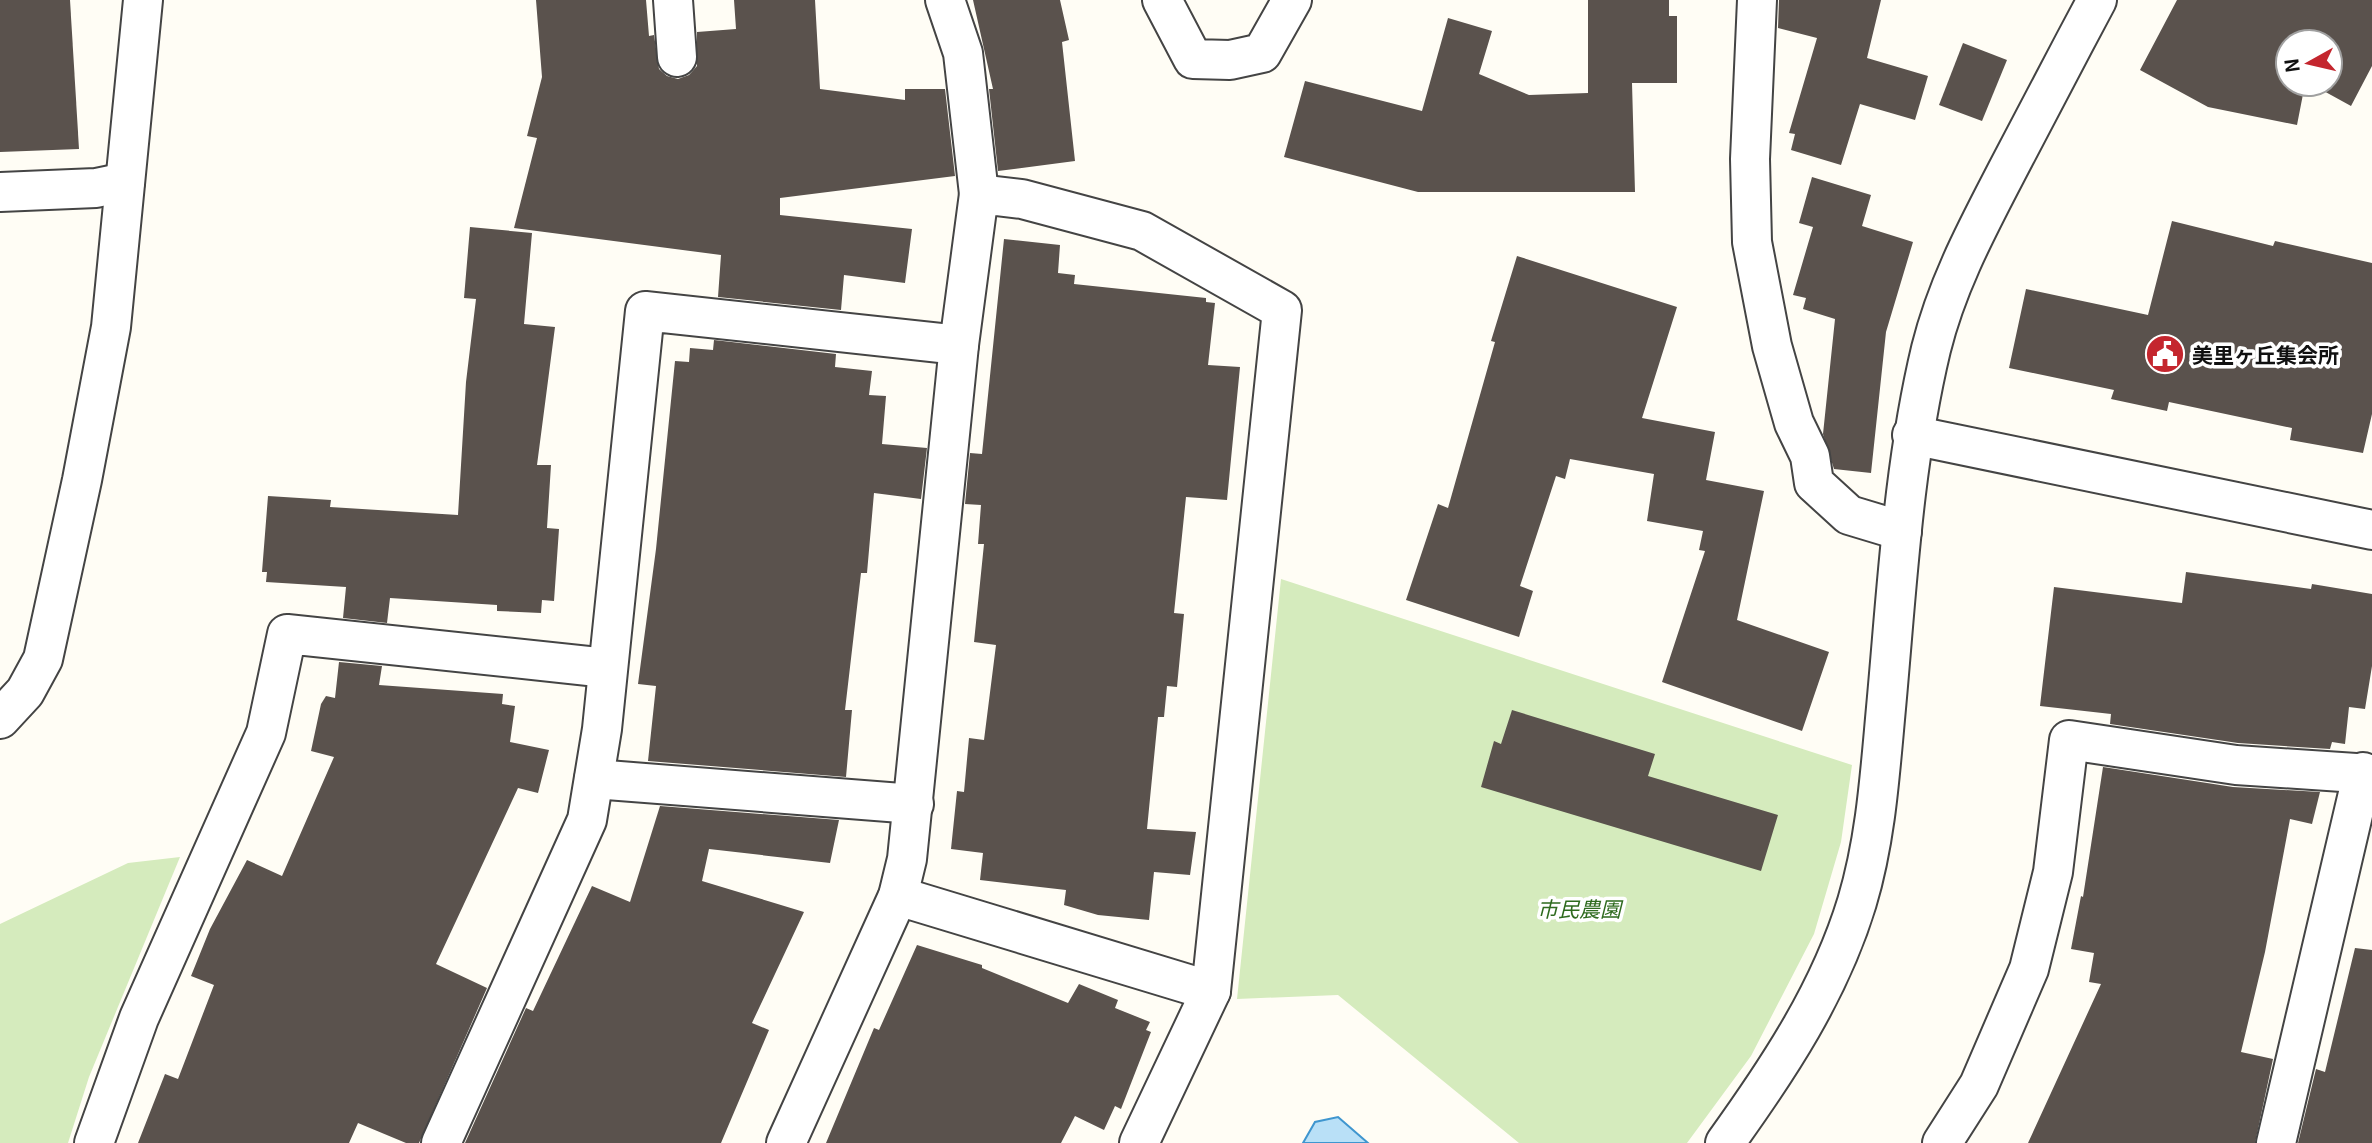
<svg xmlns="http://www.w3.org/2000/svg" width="2372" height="1143" font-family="Georgia,'Noto Sans JP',serif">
<rect width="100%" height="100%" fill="#fffdf5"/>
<g fill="#d5ebbd">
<polygon points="1281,579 1852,765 1841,842 1814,934 1751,1056 1687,1143 1519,1143 1338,995 1237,999"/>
<polygon points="180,857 89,1077 68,1143 0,1143 0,924 128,863"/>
</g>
<polygon fill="#b9e0f7" stroke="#3f96cf" stroke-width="2" points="1338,1117 1368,1143 1303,1143 1315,1122"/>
<g fill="#5a524d">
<polygon points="0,0 70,0 79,149 0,152"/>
<polygon points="536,0 646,0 649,36 654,35 659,69 667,76 678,79 689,75 697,66 697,32 736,29 734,0 815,0 820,89 905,100 905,89 945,89 955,176 780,198 780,215 912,229 905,283 844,275 841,310 718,297 721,255 514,228 537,138 527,136 542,77"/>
<polygon points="973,0 1060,0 1069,40 1062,42 1075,161 998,171 989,89 993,89"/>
<polygon points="1588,0 1669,0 1669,16 1677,16 1677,83 1632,83 1635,192 1418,192 1284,157 1305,81 1422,111 1448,18 1492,31 1479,74 1529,95 1588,93"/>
<polygon points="1779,0 1881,0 1867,58 1928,76 1915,120 1860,104 1841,165 1791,150 1795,134 1789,133 1817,38 1778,28"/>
<polygon points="2177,0 2372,0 2372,66 2351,106 2311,84 2330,84 2330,42 2288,42 2288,84 2305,84 2297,125 2208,107 2140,70"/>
<polygon points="1963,43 2007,60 1982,121 1939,105"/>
<polygon points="1812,177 1871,195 1862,226 1913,242 1886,332 1871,473 1834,469 1823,434 1835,319 1803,309 1806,298 1793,295 1813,227 1799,223"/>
<polygon points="2172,221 2273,246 2275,241 2372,263 2372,414 2363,453 2290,440 2292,428 2169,402 2167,411 2111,399 2114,390 2009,368 2026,289 2148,315"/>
<polygon points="470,227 532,233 524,324 555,327 537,465 551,465 547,528 559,529 554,601 542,600 541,613 497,611 497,605 390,598 387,623 343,618 346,587 266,582 267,572 262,572 268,496 331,500 330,507 458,515 466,382 476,299 464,298"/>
<polygon points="1004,239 1060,245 1058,273 1075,275 1074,284 1206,298 1206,302 1215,303 1208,365 1240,367 1227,500 1186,497 1174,613 1184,614 1177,687 1167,686 1164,717 1158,717 1147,829 1196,832 1190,875 1154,872 1149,920 1098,915 1064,905 1066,890 980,880 983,853 951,849 957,791 964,792 969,738 984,740 996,645 974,642 984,544 978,544 981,505 965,504 970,453 982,454"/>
<polygon points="1517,256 1677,307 1642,418 1715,432 1706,480 1764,491 1737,620 1829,652 1802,731 1662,682 1705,551 1699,550 1703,531 1647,521 1654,474 1570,459 1565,479 1556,476 1520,586 1533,591 1519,637 1406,600 1438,504 1448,508 1495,342 1491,341"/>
<polygon points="714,340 836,354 835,367 872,371 869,395 886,396 882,444 927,448 921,499 874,493 867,573 861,573 845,710 852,710 846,777 648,761 656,686 638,684 656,549 675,361 689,362 690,348 713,350"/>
<polygon points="2186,572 2311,589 2312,584 2372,594 2372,666 2365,709 2349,707 2345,744 2332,742 2330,749 2238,743 2110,724 2111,714 2040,706 2054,587 2182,603"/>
<polygon points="339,662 382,666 379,685 503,694 502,704 515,706 510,742 549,750 538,793 518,788 436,964 487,988 419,1143 406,1143 358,1123 349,1143 138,1143 165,1074 178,1079 214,985 191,976 210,929 247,860 282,876 334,757 311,751 321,704 326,696 335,698"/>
<polygon points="1512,710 1655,754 1648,776 1778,815 1761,871 1481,787 1494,741 1501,744"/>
<polygon points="2103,767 2233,787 2320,792 2312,824 2290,819 2265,952 2241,1052 2273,1059 2255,1143 2028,1143 2101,984 2089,982 2094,953 2071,949 2081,896 2083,897"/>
<polygon points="660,806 839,820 830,863 709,849 702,881 804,912 752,1023 769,1030 721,1143 465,1143 526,1008 533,1011 592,886 630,902"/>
<polygon points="917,945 982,965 982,968 1068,1003 1079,984 1118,1000 1115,1008 1150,1022 1146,1030 1151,1032 1121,1109 1115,1106 1104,1130 1075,1116 1061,1143 826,1143 874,1028 879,1030"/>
<polygon points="2355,948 2372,950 2372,1143 2298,1143 2316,1069 2325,1072"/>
</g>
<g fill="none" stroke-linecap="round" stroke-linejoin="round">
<g stroke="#444" stroke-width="42">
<g id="minor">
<polyline points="673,0 677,57"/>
<polyline points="945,0 963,53 979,194"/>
<polyline points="1162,0 1193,59 1230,60 1262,53 1292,0"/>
<polyline points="1757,0 1750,159 1752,242 1772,346 1794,423 1810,456 1814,483 1849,515 1902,531"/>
<polyline points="0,192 96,188 125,182"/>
<polyline points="1912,435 2372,530"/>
<polyline points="0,719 25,692 43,659 82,480 111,327 143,0"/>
<polyline points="594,779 914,804"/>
<polyline points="898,896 1211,991"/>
<polyline points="94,1143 139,1018 266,733 287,634 607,668"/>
<polyline points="441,1143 587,820 602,729 645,311 959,345"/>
<polyline points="786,1143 898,896 907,859 959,345 979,194 1022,199 1142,231 1282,310 1211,991 1139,1143"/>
<path d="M 1725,1143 C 1779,1068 1830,991 1857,902 C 1876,839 1880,773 1886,708 C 1897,588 1903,466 1931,349 C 1947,284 1978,227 2008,169 C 2038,112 2067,56 2097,0"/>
<polyline points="1942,1143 1979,1085 2029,969 2053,872 2069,740 2236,765 2372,774"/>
<polyline points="2276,1143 2363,772"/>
</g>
</g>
<use href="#minor" stroke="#fff" stroke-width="38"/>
</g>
<defs>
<g id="civic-disc" transform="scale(2.0125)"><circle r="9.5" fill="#c4262e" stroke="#fff"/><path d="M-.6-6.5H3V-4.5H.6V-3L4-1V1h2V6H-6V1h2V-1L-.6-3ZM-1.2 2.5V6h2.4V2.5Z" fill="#fff"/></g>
</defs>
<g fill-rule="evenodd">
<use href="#civic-disc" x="2165" y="354"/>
</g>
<g text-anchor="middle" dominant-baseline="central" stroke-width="7" stroke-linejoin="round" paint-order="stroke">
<g font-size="21" font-weight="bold" fill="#111" stroke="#fff" text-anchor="start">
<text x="2192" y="354">美里ヶ丘集会所</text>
</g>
<g font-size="21" font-style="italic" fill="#2f6b1f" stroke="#fff">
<text x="1579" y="908">市民農園</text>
</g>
</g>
<g transform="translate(2309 63) rotate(262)"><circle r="33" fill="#ffffff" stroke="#a0a0a0" stroke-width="2"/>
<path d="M0-5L12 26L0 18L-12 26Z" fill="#c4262e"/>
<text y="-10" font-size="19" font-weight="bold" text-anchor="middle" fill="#111111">N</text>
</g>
</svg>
